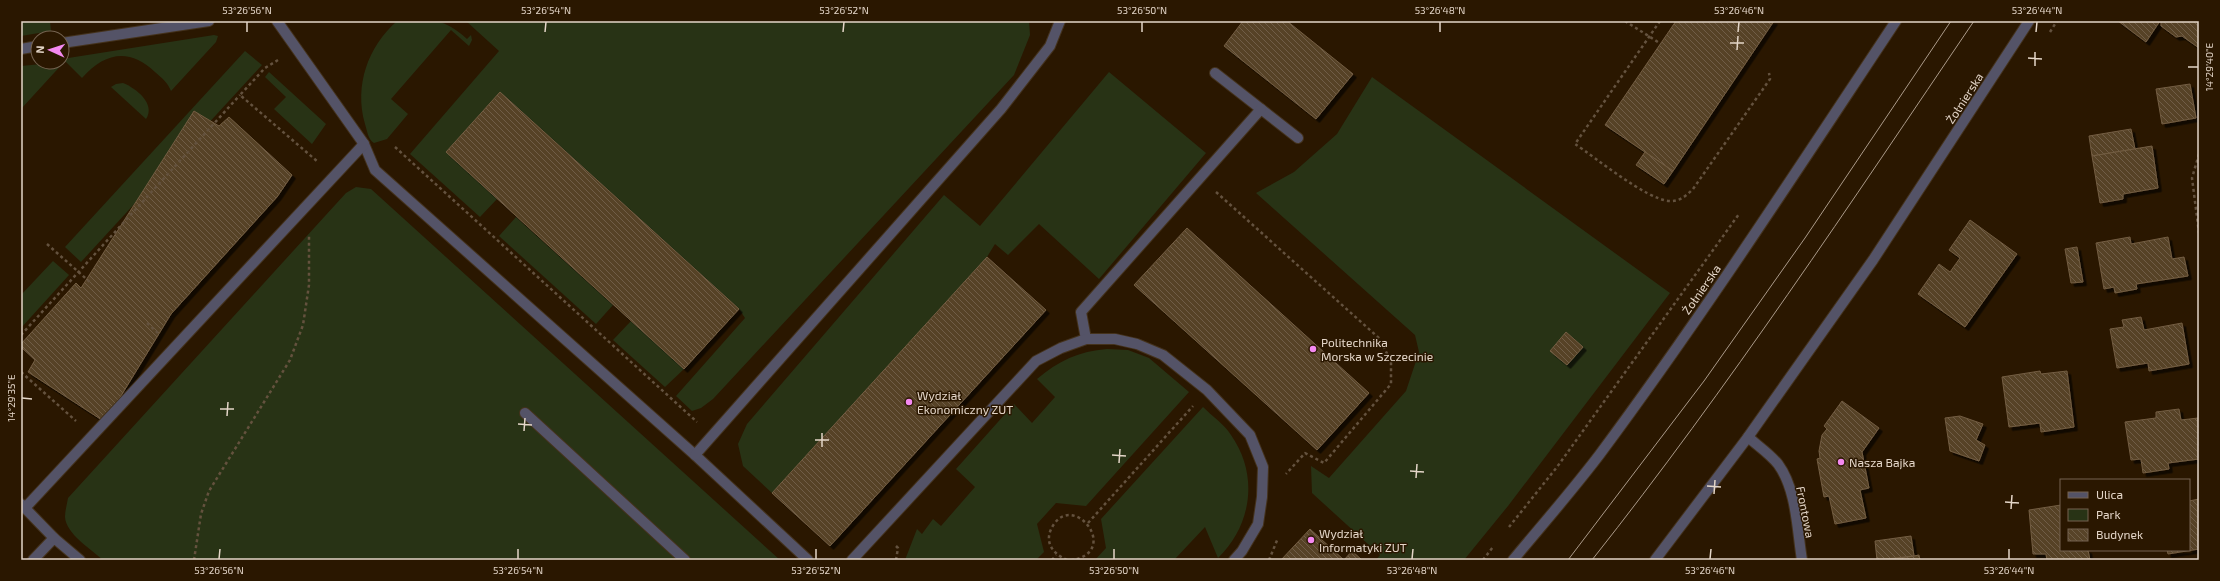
<svg xmlns="http://www.w3.org/2000/svg" width="2220" height="581" font-family="'Exo 2',sans-serif">
<defs>
<pattern id="building-back-hatch" width="6" height="6" patternUnits="userSpaceOnUse"><rect width="6" height="6" fill="#574328"/><path d="M-1 5l2 2M0 0l6 6M5-1l2 2" fill="none" stroke="#6f5d46"/></pattern>
<filter id="shadow"><feDropShadow dx="3.5" dy="3.5" stdDeviation="0" flood-color="#0009"/></filter>
</defs>
<rect width="100%" height="100%" fill="#2a1700"/>
<g fill="#283315">
<polygon points="21,21 50,21 51,31 21,36"/>
<path d="M 397,21 C 430,21 440,15 467,39 L 471,35 L 472,40 L 469,46 L 451,30 L 391,99 L 408,114 L 387,139 L 374,143 C 368,140 367,130 365,124 C 354,85 368,47 397,21 Z"/>
<polygon points="466,21 1029,21 1030,35 1014,75 713,399 701,408 692,411 676,396 745,318 739,309 500,92 446,152 497,199 480,217 410,154 499,51"/>
<path d="M 214,35 L 218,36 L 216,42 L 171,91 C 168,83 162,78 155,72 C 130,48 105,52 82,78 L 65,61 L 21,109 L 21,66 L 62,62 L 62,59 Z"/>
<polygon points="245,51 262,65 81,262 65,247"/>
<polygon points="269,72 326,124 312,144 274,109 286,97 265,77"/>
<polygon points="1109,72 1206,153 1099,279 1039,224 1008,255 995,244 987,257 772,493 743,466 738,444 747,424 944,195 980,226"/>
<polygon points="1372,77 1670,293 1508,506 1464,560 1376,560 1380,555 1312,493 1311,466 1329,478 1406,391 1419,352 1415,335 1256,193 1294,172 1337,134"/>
<path d="M 123,83 C 136,88 156,104 146,119 L 111,87 L 116,84 Z"/>
<path d="M 356,187 L 371,189 L 780,560 L 103,560 C 91,549 66,534 65,517 C 65,511 67,504 68,498 L 346,193 Z"/>
<polygon points="516,217 613,305 596,324 499,236"/>
<polygon points="53,261 69,275 21,328 21,295"/>
<polygon points="631,321 684,369 665,387 613,340"/>
<path d="M 1107,349 L 1128,350 L 1149,358 L 1189,392 L 1086,506 L 1056,503 L 1037,524 L 1044,552 L 1036,560 L 905,560 L 917,529 L 922,534 L 933,519 L 941,526 L 975,487 L 956,469 L 1014,404 L 1032,423 L 1055,397 L 1037,379 C 1058,361 1079,351 1107,349 Z"/>
<path d="M 1203,407 C 1212,416 1224,424 1231,435 C 1259,475 1252,525 1218,558 L 1205,527 L 1174,560 L 1095,560 L 1106,548 L 1101,519 Z"/>
</g>
<g fill="url(#building-back-hatch)" stroke="#735d42" filter="url(#shadow)">
<polygon points="1243,21 1287,21 1353,74 1316,119 1224,46"/>
<polygon points="1676,21 1774,21 1673,171 1605,125"/>
<polygon points="2118,21 2160,21 2146,42"/>
<polygon points="2161,21 2199,21 2199,48 2182,36 2176,37 2161,26"/>
<polygon points="2190,84 2196,118 2162,124 2156,89"/>
<polygon points="500,92 739,309 684,369 446,152"/>
<polygon points="194,111 219,126 229,117 292,175 277,197 171,314 105,422 28,372 35,360 21,347 21,344 76,283 81,288"/>
<polygon points="2131,129 2135,149 2092,156 2089,136"/>
<polygon points="2152,146 2158,188 2123,194 2123,199 2100,203 2092,156"/>
<polygon points="1645,152 1673,171 1664,184 1636,165"/>
<polygon points="1970,220 2017,254 1965,327 1918,294 1939,264 1950,272 1960,258 1949,250"/>
<polygon points="1187,228 1369,393 1317,450 1134,285"/>
<polygon points="2130,237 2131,244 2168,237 2172,259 2184,257 2188,276 2136,284 2137,289 2115,293 2114,287 2104,289 2096,243"/>
<polygon points="2077,247 2083,282 2071,283 2065,249"/>
<polygon points="987,257 1046,310 830,546 772,493"/>
<polygon points="2141,317 2144,330 2182,323 2189,364 2149,371 2148,363 2117,368 2110,329 2124,327 2122,320"/>
<polygon points="1566,332 1583,347 1567,365 1550,351"/>
<polygon points="2040,371 2041,374 2067,371 2074,427 2041,432 2040,423 2009,427 2002,377"/>
<polygon points="1842,401 1879,428 1862,452 1869,488 1860,490 1866,518 1835,524 1829,496 1824,497 1817,459 1820,458 1819,451 1822,435 1827,429 1824,426"/>
<polygon points="2179,409 2181,420 2198,418 2199,459 2168,463 2169,469 2143,473 2141,459 2131,460 2125,422 2156,418 2156,412"/>
<polygon points="1960,416 1983,424 1976,440 1985,445 1979,461 1950,451 1945,418"/>
<polygon points="2199,499 2199,549 2168,554 2167,550 2189,550 2189,501"/>
<polygon points="2061,505 2061,550 2088,550 2090,560 2047,560 2046,554 2033,554 2029,510"/>
<polygon points="1310,529 1344,560 1352,551 1362,560 1281,560"/>
<polygon points="1911,536 1914,556 1877,560 1875,541"/>
<polygon points="1919,555 1920,560 1885,560 1914,556"/>
</g>
<g fill="none" stroke-linecap="round" stroke-linejoin="round">
<g stroke="#44321c" stroke-width="12">
<g id="service">
<polyline points="277,21 364,144 375,170 695,455 808,560"/>
<polyline points="62,43 209,21"/>
<polyline points="21,49 38,46"/>
<polyline points="1215,73 1298,138"/>
<polyline points="1086,339 1081,312 1261,109"/>
<polyline points="525,413 685,560"/>
<polyline points="695,455 1001,109 1050,46 1060,21"/>
<polyline points="21,504 54,538"/>
<polyline points="33,560 54,538 80,560"/>
<polyline points="852,560 1036,361 1061,348 1086,339 1115,339 1137,344 1163,355 1207,390 1250,435 1263,467 1262,497 1258,524 1242,551 1234,560"/>
</g>
</g>
<g stroke="#44321c" stroke-width="12">
<polyline id="pedestrian" points="25,508 364,144"/>
</g>
<g stroke="#44321c" stroke-width="12">
<path id="minor" d="M 1748,437 C 1758,446 1769,453 1778,464 C 1797,490 1797,530 1802,560"/>
</g>
<g stroke="#44321c" stroke-width="12">
<g id="tertiary">
<path d="M 1513,560 C 1542,525 1572,491 1600,454 C 1704,314 1799,167 1896,21"/>
<polyline points="1655,560 1748,437 1873,260 2029,21"/>
</g>
</g>
<g stroke="#64523e" stroke-width="2.5" stroke-dasharray="3 3" stroke-linecap="butt">
<polyline points="1625,21 1661,44"/>
<path d="M 1660,21 L 1575,144 C 1596,158 1646,199 1669,201 C 1679,202 1686,196 1693,189 L 1770,79 L 1769,73"/>
<polyline points="2050,32 2057,21"/>
<polyline points="278,60 265,68 240,95 318,162"/>
<polyline points="395,147 697,422"/>
<polyline points="2199,154 2192,178 2199,233"/>
<polyline points="1216,192 1380,339 1391,362 1391,384 1324,463 1305,453 1286,474"/>
<polyline points="47,244 92,284"/>
<polyline points="147,323 158,333"/>
<polyline points="21,335 240,95"/>
<polyline points="21,372 76,421"/>
<polyline points="1088,523 1193,406"/>
<polyline points="1509,527 1557,467 1739,214"/>
<polyline points="896,546 898,548 896,560"/>
<polyline points="194,560 201,514 209,491 290,360 303,325 309,285 309,236"/>
<polyline points="1052,560 1056,555"/>
<path d="M 1067,560 C 1051,553 1043,540 1054,524 C 1076,493 1120,552 1072,560"/>
<polyline points="1269,560 1278,538"/>
<polyline points="1483,560 1493,547"/>
</g>
<use href="#service" stroke="#545367" stroke-width="10"/>
<use href="#pedestrian" stroke="#545367" stroke-width="10"/>
<use href="#minor" stroke="#545367" stroke-width="10"/>
<use href="#tertiary" stroke="#545367" stroke-width="10"/>
<g stroke="#aa9a89" stroke-width="1">
<polyline points="1568,560 1704,381 1805,238 1951,21"/>
<path d="M 1592,560 C 1729,387 1850,204 1974,21"/>
</g>
</g>
<path fill="none" stroke="#e4d6c8" stroke-width="1.5" d="M 247,32 L 247,22M 545,32 L 546,22M 843,32 L 844,22M 1142,32 L 1142,22M 1440,32 L 1440,22M 1738,32 L 1739,22M 2036,32 L 2037,22M 1730,43 L 1744,43M 1737,50 L 1738,36M 2028,58 L 2042,59M 2035,66 L 2035,52M 2188,67 L 2198,67M 22,398 L 32,399M 220,409 L 234,409M 227,416 L 228,402M 518,424 L 532,425M 524,431 L 525,418M 815,440 L 829,440M 822,447 L 822,433M 1112,455 L 1126,456M 1119,463 L 1120,449M 1410,471 L 1424,472M 1416,478 L 1417,464M 1707,486 L 1721,487M 1714,494 L 1715,480M 2005,502 L 2019,503M 2011,509 L 2012,495M 219,559 L 220,549M 518,559 L 518,549M 816,559 L 816,549M 1114,559 L 1114,549M 1412,559 L 1413,549M 1710,559 L 1711,549M 2009,559 L 2009,549"/>
<g fill="#f489f0" stroke="#2a1700" stroke-width="1.5">
<circle cx="1313" cy="349" r="4"/>
<circle cx="909" cy="402" r="4"/>
<circle cx="1841" cy="462" r="4"/>
<circle cx="1311" cy="540" r="4"/>
</g>
<g text-anchor="middle" dominant-baseline="central" stroke-width="3" stroke-linejoin="round" paint-order="stroke">
<g font-size="12" fill="#e4d6c8" stroke="#2a1700">
<text transform="translate(1964 98) rotate(-57)">Żołnierska</text>
<text transform="translate(1701 289) rotate(-55)">Żołnierska</text>
<text transform="translate(1806 512) rotate(79)">Frontowa</text>
</g>
<g font-size="12" fill="#e4d6c8" stroke="#2a1700" text-anchor="start">
<text x="1321" y="342">Politechnika<tspan x="1321" dy="14">Morska w Szczecinie</tspan></text>
<text x="917" y="395">Wydział<tspan x="917" dy="14">Ekonomiczny ZUT</tspan></text>
<text x="1849" y="462">Nasza Bajka</text>
<text x="1319" y="533">Wydział<tspan x="1319" dy="14">Informatyki ZUT</tspan></text>
</g>
</g>
<rect width="2220" height="581" fill="none" stroke="#2a1700" stroke-width="44"/>
<rect x="2060" y="479" width="130" height="72" fill="#2a1700" stroke="#746350"/>
<rect x="2068" y="492" width="20" height="6" fill="#545367" stroke="#746350"/>
<text x="2096" y="499" font-size="12" fill="#e4d6c8">Ulica</text>
<rect x="2068" y="509" width="20" height="12" fill="#283315" stroke="#746350"/>
<text x="2096" y="519" font-size="12" fill="#e4d6c8">Park</text>
<rect x="2068" y="529" width="20" height="12" fill="url(#building-back-hatch)" stroke="#746350"/>
<text x="2096" y="539" font-size="12" fill="#e4d6c8">Budynek</text>
<g transform="translate(50 50) rotate(273)"><circle r="19" fill="#2a1700" stroke="#746350"/>
<path d="M0-3L7 15L0 10L-7 15Z" fill="#f489f0"/>
<text y="-6" font-size="11" font-weight="bold" text-anchor="middle" fill="#e4d6c8">N</text>
</g>
<rect x="22" y="22" width="2176" height="537" fill="none" stroke="#e4d6c8" stroke-width="1.5"/>
<g font-size="10" text-anchor="middle" fill="#e4d6c8">
<text x="247" y="14">53°26'56"N</text>
<text x="546" y="14">53°26'54"N</text>
<text x="844" y="14">53°26'52"N</text>
<text x="1142" y="14">53°26'50"N</text>
<text x="1440" y="14">53°26'48"N</text>
<text x="1739" y="14">53°26'46"N</text>
<text x="2037" y="14">53°26'44"N</text>
<text transform="translate(2209 67) rotate(-90)" y="4">14°29'40"E</text>
<text transform="translate(11 398) rotate(-90)" y="4">14°29'35"E</text>
<text x="219" y="574">53°26'56"N</text>
<text x="518" y="574">53°26'54"N</text>
<text x="816" y="574">53°26'52"N</text>
<text x="1114" y="574">53°26'50"N</text>
<text x="1412" y="574">53°26'48"N</text>
<text x="1710" y="574">53°26'46"N</text>
<text x="2009" y="574">53°26'44"N</text>
</g>
</svg>
